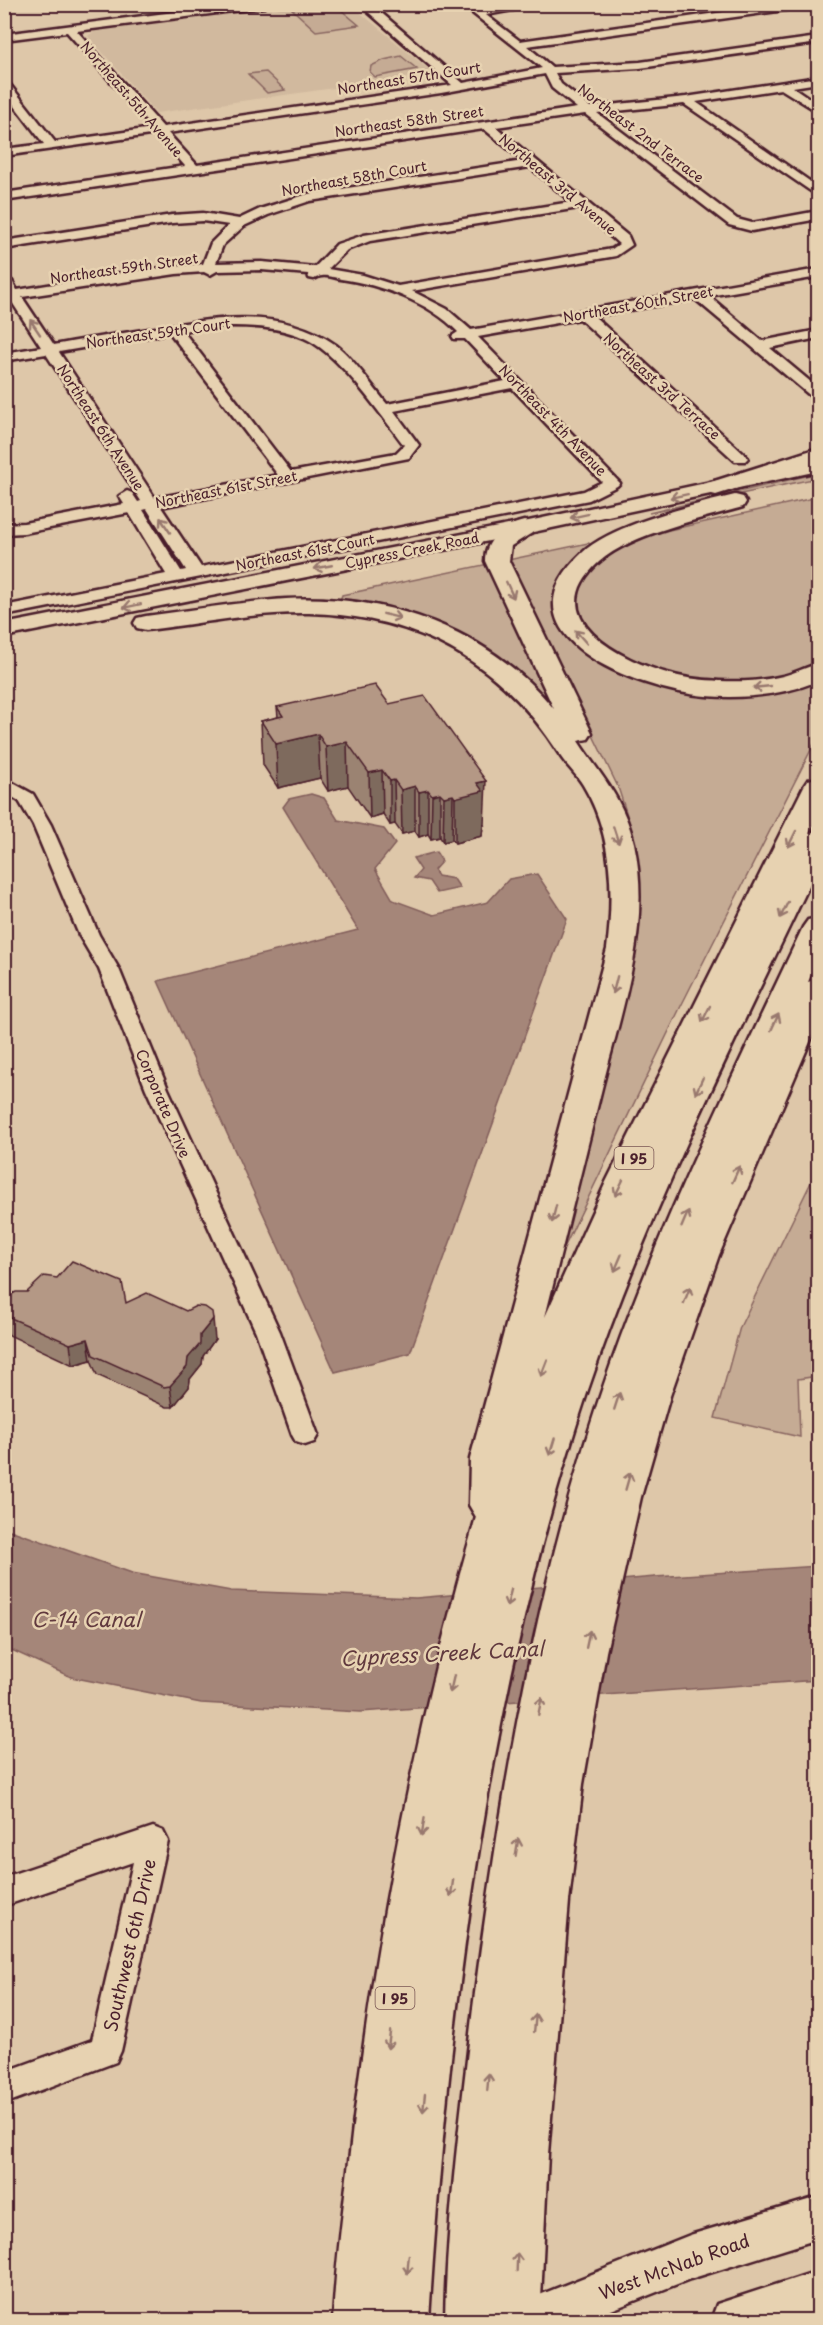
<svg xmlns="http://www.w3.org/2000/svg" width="823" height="2325" font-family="'Playpen Sans',sans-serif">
<rect width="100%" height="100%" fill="#dec7a9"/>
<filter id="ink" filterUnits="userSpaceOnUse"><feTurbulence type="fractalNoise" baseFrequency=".0167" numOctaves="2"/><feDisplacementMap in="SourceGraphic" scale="12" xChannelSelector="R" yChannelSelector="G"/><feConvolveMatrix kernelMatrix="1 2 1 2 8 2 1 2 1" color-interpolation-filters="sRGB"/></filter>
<g filter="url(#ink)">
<polygon fill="#d1b99e" points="306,5 351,5 434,74 156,113 88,36 95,31"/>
<g fill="#c5ab94" stroke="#886560" stroke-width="1.5">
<polygon points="334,4 359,25 316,31 292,9"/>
<polygon points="401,56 417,69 375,77 370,72 371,66 384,60"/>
<polygon points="266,72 285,90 267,93 248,74"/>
<polygon points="818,473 818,478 649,513"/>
<polygon points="818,497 818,661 784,677 756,683 696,683 613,656 576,618 575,589 608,551 612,553 646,537 669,530"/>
<polygon points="588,543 598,547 558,611 649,681 803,683 818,678 818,736 681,1006 562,1252 556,1250 636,952 639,896 633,843 627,815 618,787 508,560"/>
<polygon points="488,564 566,724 505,664 339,603 342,595"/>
<polygon points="818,1168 818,1376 798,1379 800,1437 715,1418 740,1327"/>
</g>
<g fill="#a58679" stroke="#815d5a" stroke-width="1.5">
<polygon points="311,794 324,798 338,820 384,829 395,844 375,869 393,900 434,915 488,902 509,879 537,874 567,919 410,1353 335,1372 158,981 358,930 283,807 289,799"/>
<polygon points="436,852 442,861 434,870 438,876 454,879 460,888 437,893 429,881 414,878 421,870 413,858"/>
<polygon points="4,1528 132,1573 231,1591 416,1598 655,1577 818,1566 818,1680 360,1712 201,1703 71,1677 5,1647"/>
</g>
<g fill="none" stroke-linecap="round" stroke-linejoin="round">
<g stroke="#4a1f2b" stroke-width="5">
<g id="minor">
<path d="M 236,4 L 269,4 L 264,7 L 77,31 L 163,127 L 452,85 L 359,4 L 371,4 L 463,83 L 542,68 L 461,4 L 473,4 L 480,10 L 515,4 L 545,4 L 486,15 L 520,41 L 780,4 L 811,4 L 806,7 L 527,46 L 552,67 L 640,62 L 818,37 L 818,43 L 640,68 L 555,73 L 561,84 L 590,107 L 686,97 L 818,77 L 818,83 L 793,87 L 818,104 L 818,112 L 781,89 L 696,102 L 818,187 L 818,196 L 684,104 L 597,113 L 737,219 L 752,223 L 818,211 L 818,219 L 752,231 L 729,225 L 585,114 L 496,127 L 628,236 L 632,245 L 616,256 L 412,291 L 447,309 L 471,330 L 818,269 L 818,277 L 709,296 L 762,341 L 818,330 L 818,338 L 770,348 L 818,388 L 818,399 L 813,398 L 695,299 L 594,316 L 745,455 L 748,458 L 745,461 L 735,461 L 580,319 L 478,337 L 617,480 L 620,483 L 617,486 L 589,500 L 4,616 L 4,606 L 166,574 L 129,513 L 24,533 L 4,534 L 4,524 L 24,523 L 124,504 L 119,496 L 127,491 L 132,493 L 138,502 L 141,501 L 46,354 L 4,361 L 4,353 L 41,347 L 10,299 L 4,300 L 4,281 L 12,281 L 17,290 L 133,271 L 203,264 L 211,243 L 229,225 L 203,221 L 172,223 L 4,249 L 4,241 L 172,215 L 203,213 L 239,219 L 260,209 L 308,194 L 523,161 L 484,129 L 4,201 L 4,193 L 185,166 L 157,134 L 4,156 L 4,149 L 44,144 L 4,92 L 4,81 L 8,82 L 55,142 L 152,128 L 67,32 L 4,40 L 4,34 ZM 545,74 L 552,88 L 577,108 L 197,165 L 168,133 L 441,93 ZM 530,167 L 571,202 L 364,235 L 337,244 L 315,267 L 262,262 L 216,263 L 223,245 L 244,226 L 268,215 L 310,201 ZM 579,208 L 619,244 L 612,249 L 398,286 L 363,275 L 328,269 L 347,250 L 370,241 ZM 262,270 L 308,274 L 309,278 L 314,279 C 317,278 319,276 322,276 C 327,275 336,278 341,279 C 382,285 429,302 458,332 L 452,336 L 454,339 L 465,339 L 505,381 L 387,404 C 372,386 354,359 336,345 C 280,306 211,318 149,329 C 117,334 85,339 54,345 L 22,297 L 176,274 L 204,272 L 210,275 L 217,271 ZM 213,326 C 244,326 275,325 304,338 C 338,352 381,415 404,445 L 396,453 L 291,472 L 183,331 ZM 170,333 L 278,475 L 155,498 L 59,352 ZM 512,388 L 602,482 L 584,491 L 201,567 L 161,507 L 409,458 L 419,445 L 394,411 ZM 147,509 L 186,570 L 181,571 L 143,510 Z"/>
<polygon points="4,778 33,794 51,825 99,935 119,969 168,1089 280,1332 318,1435 314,1442 305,1445 296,1442 292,1435 256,1332 146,1089 99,969 79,935 33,825 19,801 4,792"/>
<polygon points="153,1827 163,1831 168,1841 121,2051 116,2062 4,2104 4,2072 92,2040 133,1862 4,1906 4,1877"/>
</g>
</g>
<g stroke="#4a1f2b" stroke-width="5">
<g id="major">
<polygon points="818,459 818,471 524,534 4,637 4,624 524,522"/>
<polygon points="818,2197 818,2239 690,2279 586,2320 510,2320 516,2304 532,2298 690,2235"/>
<polygon points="818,2271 818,2315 800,2320 711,2320 717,2304"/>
</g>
</g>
<g stroke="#4a1f2b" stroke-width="5">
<g id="highway">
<polygon points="818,448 818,462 716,495 708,493 705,488 708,483"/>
<path d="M 735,495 L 743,497 L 746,502 L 743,507 C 701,519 632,533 599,562 C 537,618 621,661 671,674 C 687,679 704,680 720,681 C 741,682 763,681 783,676 C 795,673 806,667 818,664 L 818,681 C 783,695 744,699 706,696 C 638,690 493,636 582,553 C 612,524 694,505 735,495 Z"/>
<path d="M 524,521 L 532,523 L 536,528 L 532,533 L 511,546 L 509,561 L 592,733 L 588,739 L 578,741 C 602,778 623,797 634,843 C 652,926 622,1008 602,1088 C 583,1164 564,1241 545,1317 L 606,1182 L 804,786 L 808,780 L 818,778 L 818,813 L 809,833 L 818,831 L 818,867 C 736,1039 649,1209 588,1390 C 490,1682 448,2013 429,2320 L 333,2320 C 336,2256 346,2191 353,2126 C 378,1920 418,1716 476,1517 L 469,1505 L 470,1459 L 607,949 C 614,894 613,834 583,785 C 577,775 568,767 561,757 C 502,662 420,616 309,613 C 255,612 200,624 146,630 L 137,628 L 134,623 L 137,618 L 146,616 C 193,610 239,602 286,599 C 389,594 488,629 554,709 L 485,561 C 485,539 504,526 524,521 Z"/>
<path d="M 818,918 L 818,958 L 808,982 L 818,979 L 818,1023 L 719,1255 L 670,1396 L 641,1497 L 606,1652 L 583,1784 L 569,1901 L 548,2154 L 540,2320 L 445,2320 C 447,2216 461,2112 473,2008 C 501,1789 538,1569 612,1361 C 665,1212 736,1070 803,927 L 808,920 Z"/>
</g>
</g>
<use href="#minor" fill="#e7d2b1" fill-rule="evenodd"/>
<use href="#major" fill="#e7d2b1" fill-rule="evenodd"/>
<use href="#highway" fill="#e7d2b1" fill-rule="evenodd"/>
</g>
<g fill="#9b8372" stroke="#4a1f2b" stroke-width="1.5">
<polygon points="389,704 484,825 483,825 482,836 455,843 452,840 443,842 440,837 431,839 428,834 419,837 415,831 402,834 395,824 390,825 383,814 370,818 348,786 328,791 320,778 278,788 263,765 261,721 278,717 277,707"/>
<polygon points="4,1298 126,1303 215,1339 203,1356 202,1364 190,1379 189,1387 173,1407 167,1407 97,1375 91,1360 73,1365 9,1335 4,1328"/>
</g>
<g fill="#7e6a5d" stroke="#4a1f2b" stroke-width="1.5">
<polygon points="318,734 320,778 278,788 276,744"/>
<polygon points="347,742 348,786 328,791 326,747"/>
<polygon points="382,770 383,814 370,818 369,773"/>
<polygon points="394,780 395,824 390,825 390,781"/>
<polygon points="486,781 484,825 483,825 482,836 455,843 455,798 477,783"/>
<polygon points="415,786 415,831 402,834 401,790"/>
<polygon points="428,790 428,834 419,837 419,792"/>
<polygon points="440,793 440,837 431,839 432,795"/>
<polygon points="453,795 452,840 443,842 444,797"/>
<polygon points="213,1319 215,1339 203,1356 202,1364 190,1379 189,1387 173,1407 170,1386 188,1358 200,1335"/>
<polygon points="88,1339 91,1360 73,1365 70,1344"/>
</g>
<g fill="#b49885" stroke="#4a1f2b" stroke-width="1.5">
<polygon points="375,685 389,704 425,696 486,781 477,783 483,791 455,798 453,795 444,797 440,793 432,795 428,790 419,792 415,786 401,790 394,780 390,781 382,770 369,773 347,742 326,747 318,734 276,744 261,721 283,716 277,707"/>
<polygon points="72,1261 122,1282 126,1303 147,1293 186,1311 196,1306 205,1307 212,1312 213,1319 200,1335 200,1344 188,1358 187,1367 170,1386 164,1387 93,1355 88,1339 70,1344 4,1315 4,1298 16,1292 27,1292 44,1276 57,1278"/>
</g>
<defs><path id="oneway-shaft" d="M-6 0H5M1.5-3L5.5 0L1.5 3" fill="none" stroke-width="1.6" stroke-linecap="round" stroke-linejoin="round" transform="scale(1.5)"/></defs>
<g stroke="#98786e">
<use href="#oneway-shaft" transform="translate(35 327) rotate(-124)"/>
<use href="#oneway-shaft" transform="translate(679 496) rotate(168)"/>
<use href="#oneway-shaft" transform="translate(579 516) rotate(168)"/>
<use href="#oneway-shaft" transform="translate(165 525) rotate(-124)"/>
<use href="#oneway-shaft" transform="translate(323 567) rotate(169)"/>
<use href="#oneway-shaft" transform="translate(510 590) rotate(65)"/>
<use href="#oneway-shaft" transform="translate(132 606) rotate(168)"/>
<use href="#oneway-shaft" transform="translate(392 616) rotate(14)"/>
<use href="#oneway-shaft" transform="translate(581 637) rotate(-131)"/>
<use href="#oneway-shaft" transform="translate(762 687) rotate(174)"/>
<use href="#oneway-shaft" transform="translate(616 835) rotate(72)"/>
<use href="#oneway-shaft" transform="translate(792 839) rotate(116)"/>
<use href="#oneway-shaft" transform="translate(784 910) rotate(116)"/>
<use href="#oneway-shaft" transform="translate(615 985) rotate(104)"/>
<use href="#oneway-shaft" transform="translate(706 1014) rotate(116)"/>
<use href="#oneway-shaft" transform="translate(775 1022) rotate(-65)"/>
<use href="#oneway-shaft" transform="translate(699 1086) rotate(115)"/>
<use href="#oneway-shaft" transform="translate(736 1174) rotate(-66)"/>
<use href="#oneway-shaft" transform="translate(619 1188) rotate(116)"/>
<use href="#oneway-shaft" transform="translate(554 1214) rotate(104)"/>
<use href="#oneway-shaft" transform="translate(685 1219) rotate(-67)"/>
<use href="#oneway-shaft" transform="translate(618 1263) rotate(113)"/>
<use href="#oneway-shaft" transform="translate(687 1295) rotate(-69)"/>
<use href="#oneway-shaft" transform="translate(544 1368) rotate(111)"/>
<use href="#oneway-shaft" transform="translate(617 1401) rotate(-72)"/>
<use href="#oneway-shaft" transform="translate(552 1447) rotate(107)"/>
<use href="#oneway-shaft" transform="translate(628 1481) rotate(-74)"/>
<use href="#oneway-shaft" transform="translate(509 1598) rotate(104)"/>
<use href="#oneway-shaft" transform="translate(588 1639) rotate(-78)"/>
<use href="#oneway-shaft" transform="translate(452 1684) rotate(103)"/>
<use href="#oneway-shaft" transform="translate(540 1706) rotate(-79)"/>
<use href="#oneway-shaft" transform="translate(423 1827) rotate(100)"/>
<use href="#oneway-shaft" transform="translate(517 1847) rotate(-81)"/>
<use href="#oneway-shaft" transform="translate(452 1888) rotate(98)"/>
<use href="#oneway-shaft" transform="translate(535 2023) rotate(-84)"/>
<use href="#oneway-shaft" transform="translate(389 2040) rotate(98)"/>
<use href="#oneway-shaft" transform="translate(488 2082) rotate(-85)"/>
<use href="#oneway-shaft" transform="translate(424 2103) rotate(96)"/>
<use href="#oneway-shaft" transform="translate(517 2262) rotate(-88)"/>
<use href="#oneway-shaft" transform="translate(408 2265) rotate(95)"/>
</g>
</g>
<g text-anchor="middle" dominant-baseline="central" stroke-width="5" stroke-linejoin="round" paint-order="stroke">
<g font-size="14" fill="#4a1f2b" stroke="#e7d2b1">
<text transform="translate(409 78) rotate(-9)">Northeast 57th Court</text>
<text transform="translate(132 99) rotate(49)">Northeast 5th Avenue</text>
<text transform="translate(409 121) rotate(-8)">Northeast 58th Street</text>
<text transform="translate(641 133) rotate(37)">Northeast 2nd Terrace</text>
<text transform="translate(354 178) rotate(-10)">Northeast 58th Court</text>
<text transform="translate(558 184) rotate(40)">Northeast 3rd Avenue</text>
<text transform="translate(124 268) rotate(-8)">Northeast 59th Street</text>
<text transform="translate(638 304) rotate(-10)">Northeast 60th Street</text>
<text transform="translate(158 333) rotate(-8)">Northeast 59th Court</text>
<text transform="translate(662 386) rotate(42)">Northeast 3rd Terrace</text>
<text transform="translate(553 420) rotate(46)">Northeast 4th Avenue</text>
<text transform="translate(101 427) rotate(57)">Northeast 6th Avenue</text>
<text transform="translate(226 489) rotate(-11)">Northeast 61st Street</text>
<text transform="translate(412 550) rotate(-11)">Cypress Creek Road</text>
<text transform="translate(305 552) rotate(-11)">Northeast 61st Court</text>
</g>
<g fill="#e7d2b1" stroke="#795553" stroke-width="1.5">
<rect x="614.5" y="1147" width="39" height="22" rx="4.5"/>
<rect x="375.5" y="1987" width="39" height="22" rx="4.5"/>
</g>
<g font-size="14" font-weight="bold" fill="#4a1f2b">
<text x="634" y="1158">I 95</text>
<text x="395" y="1998">I 95</text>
</g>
<g font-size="15" fill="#4a1f2b" stroke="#e7d2b1">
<text transform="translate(164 1103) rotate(67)">Corporate Drive</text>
</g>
<g font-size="18" fill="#4a1f2b" stroke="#e7d2b1">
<text transform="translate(129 1945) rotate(-77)">Southwest 6th Drive</text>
<text transform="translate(674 2266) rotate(-20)">West McNab Road</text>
</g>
<g font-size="20" font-style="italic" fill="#61393e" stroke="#e7d2b1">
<text x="86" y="1619">C-14 Canal</text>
<text transform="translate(442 1653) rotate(-3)">Cypress Creek Canal</text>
</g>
</g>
<rect width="823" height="2325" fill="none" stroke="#e7d2b1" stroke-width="24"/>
<rect x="12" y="12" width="799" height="2301" fill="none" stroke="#4a1f2b" stroke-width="2" filter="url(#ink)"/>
</svg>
